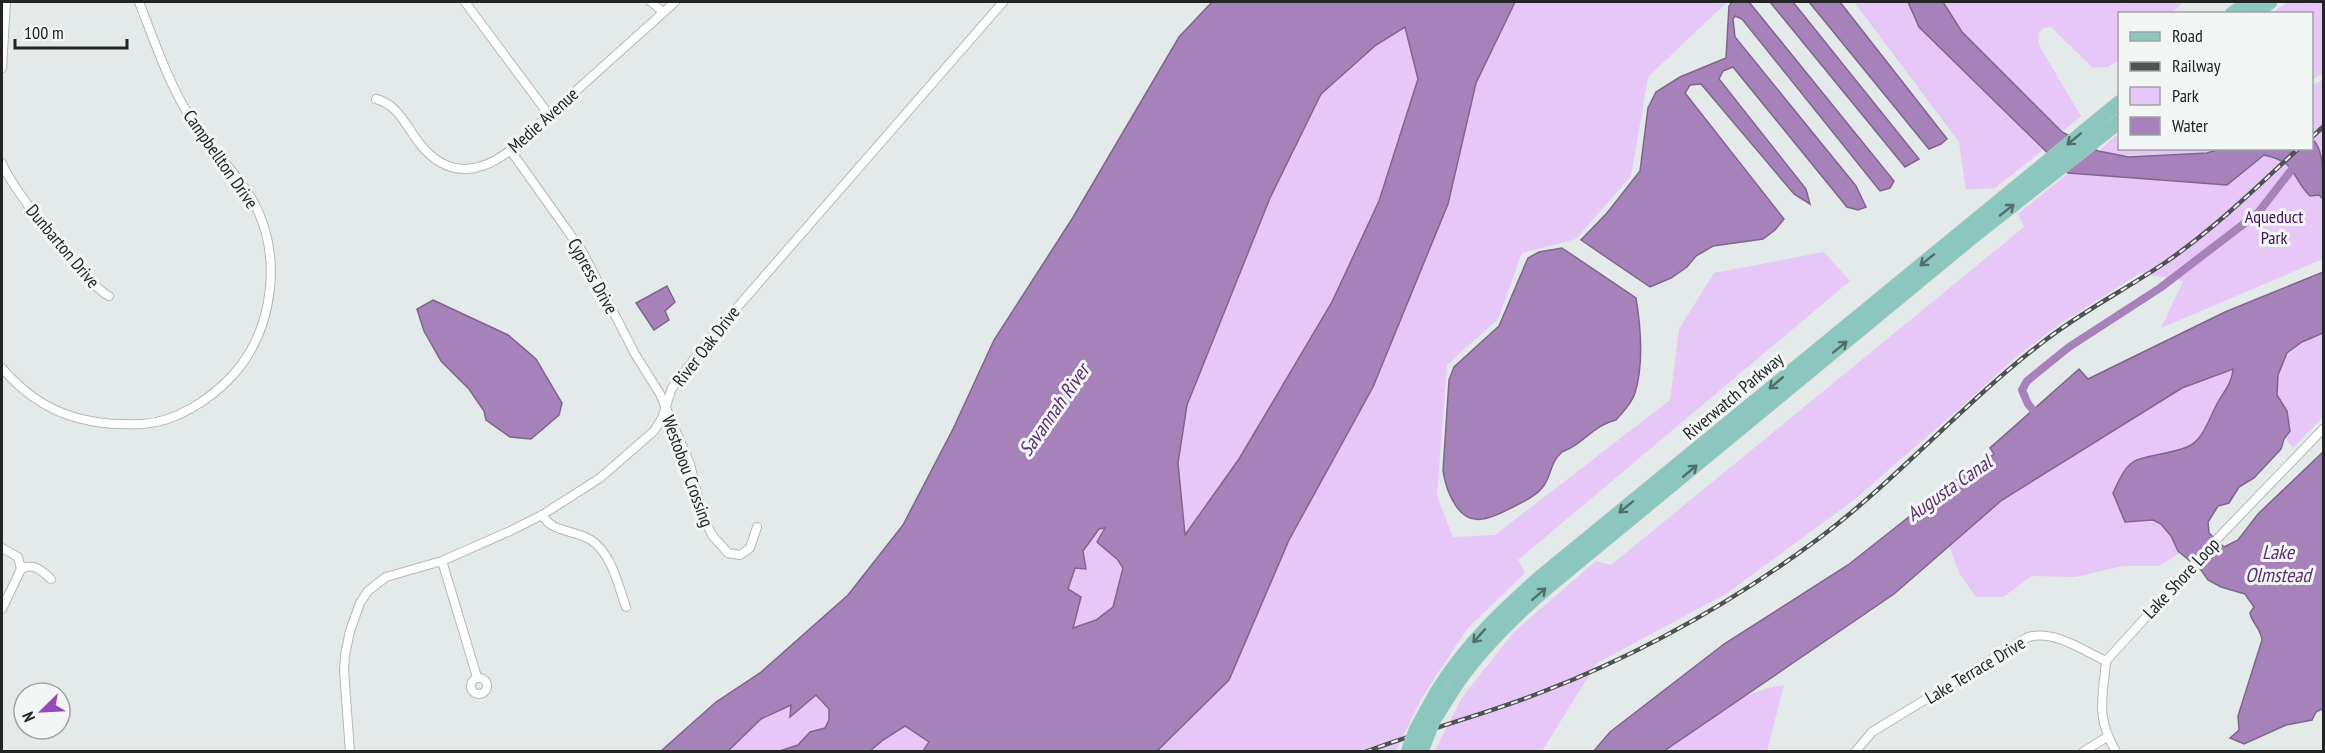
<svg xmlns="http://www.w3.org/2000/svg" width="2325" height="753" font-family="'PT Sans Narrow',sans-serif">
<rect width="100%" height="100%" fill="#e4eae9"/>
<g fill="#e7c7f7">
<polygon points="1515,2 1727,2 1648,77 1631,176 1576,239 1522,253 1498,319 1447,365 1437,496 1453,537 1495,535 1670,400 1679,329 1714,273 1824,252 1850,281 1518,560 1525,573 1467,629 1421,699 1396,751 1157,752 1229,680 1289,540 1448,204 1476,83"/>
<polygon points="1854,2 1908,2 1920,27 2043,150 1995,188 1966,190 1959,142"/>
<polygon points="1943,2 2183,2 2172,13 2120,14 2119,60 2108,67 2093,68 2051,27 2043,28 2038,33 2039,44 2043,52 2081,116 2062,132 1962,32"/>
<polygon points="2288,2 2323,2 2323,73 2312,80 2312,14 2271,13"/>
<polygon points="1405,27 1418,79 1379,201 1332,302 1239,459 1184,536 1178,463 1187,405 1270,198 1321,94 1376,45"/>
<polygon points="2323,80 2323,115 2320,118 2323,116 2323,259 2161,328 2183,281 2140,273 2061,323 2016,357 1959,409 1854,500 1726,594 1597,663 1542,751 1434,752 1463,696 1514,632 1596,561 1611,565 2024,227 2018,214 2068,173 2227,185 2263,155 2277,158 2312,148 2312,85"/>
<path d="M 2119,133 L 2120,148 L 2224,149 C 2183,158 2139,158 2098,152 Z"/>
<path d="M 2323,333 L 2323,417 L 2293,448 L 2287,441 C 2291,424 2280,412 2277,396 C 2270,361 2296,344 2323,333 Z"/>
<path d="M 2234,369 C 2230,384 2225,389 2218,403 C 2212,414 2207,426 2200,436 C 2186,454 2154,457 2134,461 L 2113,493 L 2118,505 L 2136,522 C 2165,519 2167,529 2180,553 L 2159,566 L 2122,566 L 2076,577 L 2032,576 L 2003,597 L 1976,597 L 1959,573 L 1949,546 L 2002,500 L 2109,433 L 2182,388 Z"/>
<polygon points="1106,528 1097,542 1118,560 1123,569 1113,607 1096,620 1072,628 1068,590 1075,568 1085,569 1083,551 1100,529"/>
<polygon points="1784,685 1767,751 1664,751 1738,699 1768,688"/>
<path d="M 816,695 L 820,702 L 829,709 L 829,720 L 825,728 L 810,732 L 798,745 L 784,751 L 728,752 L 761,719 L 792,705 L 791,716 C 801,710 806,701 816,695 Z"/>
<polygon points="905,726 930,742 923,751 870,752 883,740"/>
</g>
<g fill="#a781ba" stroke="#7f658d" stroke-width="1.5" fill-rule="evenodd">
<path d="M 1212,2 L 1515,2 L 1476,83 L 1448,204 L 1373,387 L 1289,540 L 1229,680 L 1157,751 L 923,751 L 929,742 L 905,726 L 883,740 L 870,751 L 780,751 L 798,745 L 810,732 L 825,728 L 829,720 L 829,709 L 816,695 L 790,717 L 791,705 L 761,719 L 728,751 L 661,751 L 716,702 L 760,673 L 848,595 L 903,525 L 953,429 L 994,340 L 1072,219 L 1179,37 ZM 1405,27 L 1418,79 L 1379,201 L 1332,302 L 1239,459 L 1185,535 L 1178,463 L 1187,405 L 1270,198 L 1321,94 L 1376,45 ZM 1105,528 L 1097,542 L 1118,560 L 1123,568 L 1113,607 L 1096,620 L 1073,628 L 1081,597 L 1068,589 L 1075,568 L 1086,569 L 1083,551 L 1099,529 Z"/>
<polygon points="1732,2 1749,2 1894,181 1890,188 1880,191 1742,19 1735,16 1733,19 1735,37 1856,186 1866,207 1858,210 1847,207 1733,67 1723,71 1719,79 1806,189 1810,204 1794,194 1701,84 1690,85 1685,93 1784,219 1775,230 1763,239 1713,246 1696,256 1687,267 1671,278 1650,287 1581,240 1607,213 1640,171 1648,108 1656,92 1680,77 1726,58 1729,6"/>
<polygon points="1770,2 1793,2 1919,159 1905,167"/>
<polygon points="1809,2 1840,2 1947,139 1941,144 1929,149"/>
<path d="M 1908,2 L 1943,2 L 1962,32 L 2062,132 L 2098,151 L 2129,157 L 2207,153 L 2224,148 L 2312,148 L 2312,139 C 2325,148 2323,182 2323,199 L 2319,195 L 2310,196 C 2290,176 2298,162 2264,155 L 2227,185 L 2068,173 L 1919,27 Z"/>
<path d="M 1562,248 L 1636,298 C 1641,328 1644,363 1635,393 C 1632,403 1623,412 1616,420 C 1598,424 1589,436 1574,446 C 1570,449 1565,450 1562,452 C 1550,462 1551,478 1542,488 C 1535,497 1521,503 1511,508 C 1487,520 1468,529 1453,501 C 1447,491 1445,483 1443,471 L 1449,380 L 1454,367 L 1499,326 L 1528,258 L 1539,252 Z"/>
<path d="M 2323,272 L 2323,333 L 2302,342 L 2287,353 L 2278,375 L 2277,395 L 2287,411 L 2290,431 L 2284,439 L 2281,449 L 2254,478 L 2239,487 L 2229,503 L 2218,506 L 2208,522 L 2209,533 L 2224,547 L 2238,540 L 2258,514 L 2323,452 L 2324,708 L 2316,712 L 2312,720 L 2286,725 L 2244,744 L 2230,738 L 2239,730 L 2238,716 L 2262,640 C 2261,629 2252,623 2250,613 L 2254,607 L 2245,594 L 2221,587 L 2208,580 L 2201,570 L 2178,551 L 2171,536 L 2161,524 L 2153,520 L 2125,522 L 2113,493 C 2118,483 2123,469 2133,462 C 2143,455 2176,454 2191,445 C 2205,436 2210,416 2218,402 C 2225,390 2232,383 2233,369 L 2182,388 L 2002,500 L 1894,594 L 1664,751 L 1593,752 L 1610,732 L 1724,644 L 1848,565 L 1957,479 L 1994,454 L 1990,448 L 2079,369 L 2088,379 L 2225,312 Z"/>
<polygon points="667,286 675,302 665,311 669,320 654,330 636,303"/>
<polygon points="433,300 508,335 536,359 562,403 559,415 531,439 510,437 486,420 484,411 469,389 441,361 424,331 417,309"/>
</g>
<g fill="none" stroke-linecap="round" stroke-linejoin="round">
<polyline stroke="#a781ba" stroke-width="8" points="2040,418 2028,404 2022,390 2027,381 2069,347 2160,288 2258,213 2303,155 2295,148"/>
<g stroke="#b3b9b7" stroke-width="10">
<g id="minor">
<polyline points="465,2 549,115"/>
<polyline points="651,2 663,12"/>
<polyline points="2,68 6,2"/>
<path d="M 376,99 C 398,104 407,128 420,144 C 455,188 497,167 529,133 L 675,2"/>
<polyline points="511,151 582,251 635,354 660,394 690,464 702,514 712,535 728,553 740,555 750,548 757,527"/>
<path d="M 2,163 C 10,187 88,286 109,296"/>
<path d="M 2,368 C 40,413 85,427 143,424 C 176,422 211,399 233,375 C 274,329 283,256 253,201 C 235,170 207,145 188,114 C 167,79 154,40 139,2"/>
<path d="M 542,515 C 554,534 574,529 591,540 C 612,554 618,585 626,607"/>
<polyline points="2,548 18,557 21,569"/>
<polyline points="442,561 477,677"/>
<path d="M 21,569 C 34,562 42,571 51,579"/>
<polyline points="2,609 21,569"/>
<circle cx="479" cy="686" r="8"/>
<polyline points="350,752 344,671 345,655 350,631 360,603 368,591 386,577 442,561 510,531 542,515 600,478 654,431 662,418 672,388 708,341 1003,2"/>
<path d="M 1855,752 L 1872,732 L 2028,637 C 2055,630 2082,650 2106,661"/>
<polyline points="2083,752 2107,737"/>
<path d="M 2116,752 C 2095,715 2103,699 2106,661 L 2218,538 L 2324,428"/>
</g>
</g>
<g stroke="#c6c6c6" stroke-width="15">
<g id="primary">
<polyline points="2232,14 2249,2"/>
<polyline points="2253,14 2270,2"/>
<path d="M 1457,683 C 1483,646 1515,615 1549,586 L 1976,234 L 2120,121"/>
<path d="M 1437,692 C 1465,646 1503,610 1543,575 L 2120,102"/>
</g>
</g>
<use href="#minor" stroke="#fff" stroke-width="8"/>
<use href="#primary" stroke="#8bc7be" stroke-width="14"/>
<g stroke="#4f5252" stroke-width="4.5">
<g id="rail">
<polyline points="2312,137 2324,126"/>
<path d="M 1365,752 C 1423,730 1484,715 1542,692 C 1641,654 1733,602 1818,539 C 1898,479 1963,403 2043,342 C 2081,312 2125,290 2166,262 C 2214,229 2256,188 2299,148"/>
</g>
</g>
<use href="#rail" stroke="#f2f7f6" stroke-width="2" stroke-dasharray="7" stroke-linecap="butt"/>
<g stroke="#c6c6c6" stroke-width="15" stroke-linecap="butt">
<g id="primary-bridge">
<polyline points="1408,752 1416,730 1437,692"/>
<polyline points="1421,752 1433,721 1457,683"/>
</g>
</g>
<use href="#primary-bridge" stroke="#8bc7be" stroke-width="14"/>
</g>
<defs><path id="oneway-shaft" d="M-6 0H5M1.5-3L5.5 0L1.5 3" fill="none" stroke-width="1.6" stroke-linecap="round" stroke-linejoin="round" transform="scale(1.5)"/></defs>
<g stroke="#526e6a">
<use href="#oneway-shaft" transform="translate(2074 139) rotate(141)"/>
<use href="#oneway-shaft" transform="translate(2007 210) rotate(-38)"/>
<use href="#oneway-shaft" transform="translate(1927 260) rotate(141)"/>
<use href="#oneway-shaft" transform="translate(1840 347) rotate(-39)"/>
<use href="#oneway-shaft" transform="translate(1776 383) rotate(140)"/>
<use href="#oneway-shaft" transform="translate(1690 471) rotate(-40)"/>
<use href="#oneway-shaft" transform="translate(1626 507) rotate(141)"/>
<use href="#oneway-shaft" transform="translate(1539 594) rotate(-41)"/>
<use href="#oneway-shaft" transform="translate(1479 636) rotate(132)"/>
</g>
<g text-anchor="middle" dominant-baseline="central" stroke-width="6" stroke-linejoin="round" paint-order="stroke">
<g font-size="18" fill="#232525" stroke="#f2f7f6">
<text transform="translate(543 120) rotate(-42)">Medie Avenue</text>
<text transform="translate(221 159) rotate(55)">Campbellton Drive</text>
<text transform="translate(63 246) rotate(50)">Dunbarton Drive</text>
<text transform="translate(593 276) rotate(61)">Cypress Drive</text>
<text transform="translate(706 346) rotate(-52)">River Oak Drive</text>
<text transform="translate(1733 396) rotate(-40)">Riverwatch Parkway</text>
<text transform="translate(688 471) rotate(70)">Westobou Crossing</text>
<text transform="translate(2181 578) rotate(-47)">Lake Shore Loop</text>
<text transform="translate(1975 670) rotate(-31)">Lake Terrace Drive</text>
</g>
<g font-size="18" fill="#431158" stroke="#f2f7f6">
<text x="2274" y="216">Aqueduct<tspan x="2274" dy="21">Park</tspan></text>
</g>
<g font-size="20" font-style="italic" fill="#5d2d73" stroke="#f2f7f6">
<text transform="translate(1054 410) rotate(-55)">Savannah River</text>
<text transform="translate(1949 488) rotate(-35)">Augusta Canal</text>
<text x="2278" y="552">Lake<tspan x="2278" dy="23">Olmstead</tspan></text>
</g>
</g>
<rect width="2325" height="753" fill="none" stroke="#232525" stroke-width="6"/>
<rect x="2118" y="12" width="195" height="138" fill="#f2f7f6" stroke="#9fa3a2" stroke-width="1.5"/>
<rect x="2130" y="32" width="30" height="9" fill="#8bc7be" stroke="#9fa3a2" stroke-width="1.5"/>
<text x="2172" y="42" font-size="18" fill="#232525">Road</text>
<rect x="2130" y="62" width="30" height="9" fill="#4f5252" stroke="#9fa3a2" stroke-width="1.5"/>
<text x="2172" y="72" font-size="18" fill="#232525">Railway</text>
<rect x="2130" y="87" width="30" height="18" fill="#e7c7f7" stroke="#9fa3a2" stroke-width="1.5"/>
<text x="2172" y="102" font-size="18" fill="#232525">Park</text>
<rect x="2130" y="117" width="30" height="18" fill="#a781ba" stroke="#9fa3a2" stroke-width="1.5"/>
<text x="2172" y="132" font-size="18" fill="#232525">Water</text>
<g transform="translate(42 711) rotate(246)"><circle r="28" fill="#f2f7f6" stroke="#9fa3a2" stroke-width="1.5"/>
<path d="M0-4.5L10 22L0 15L-10 22Z" fill="#9749b9"/>
<text y="-9" font-size="16" font-weight="bold" text-anchor="middle" fill="#232525">N</text>
</g>
<path d="M15 39v9h112v-9" fill="none" stroke="#232525" stroke-width="3"/>
<text x="24" y="39" font-size="18" fill="#232525" stroke="#f2f7f6" stroke-width="4.5" paint-order="stroke">100 m</text>
</svg>
